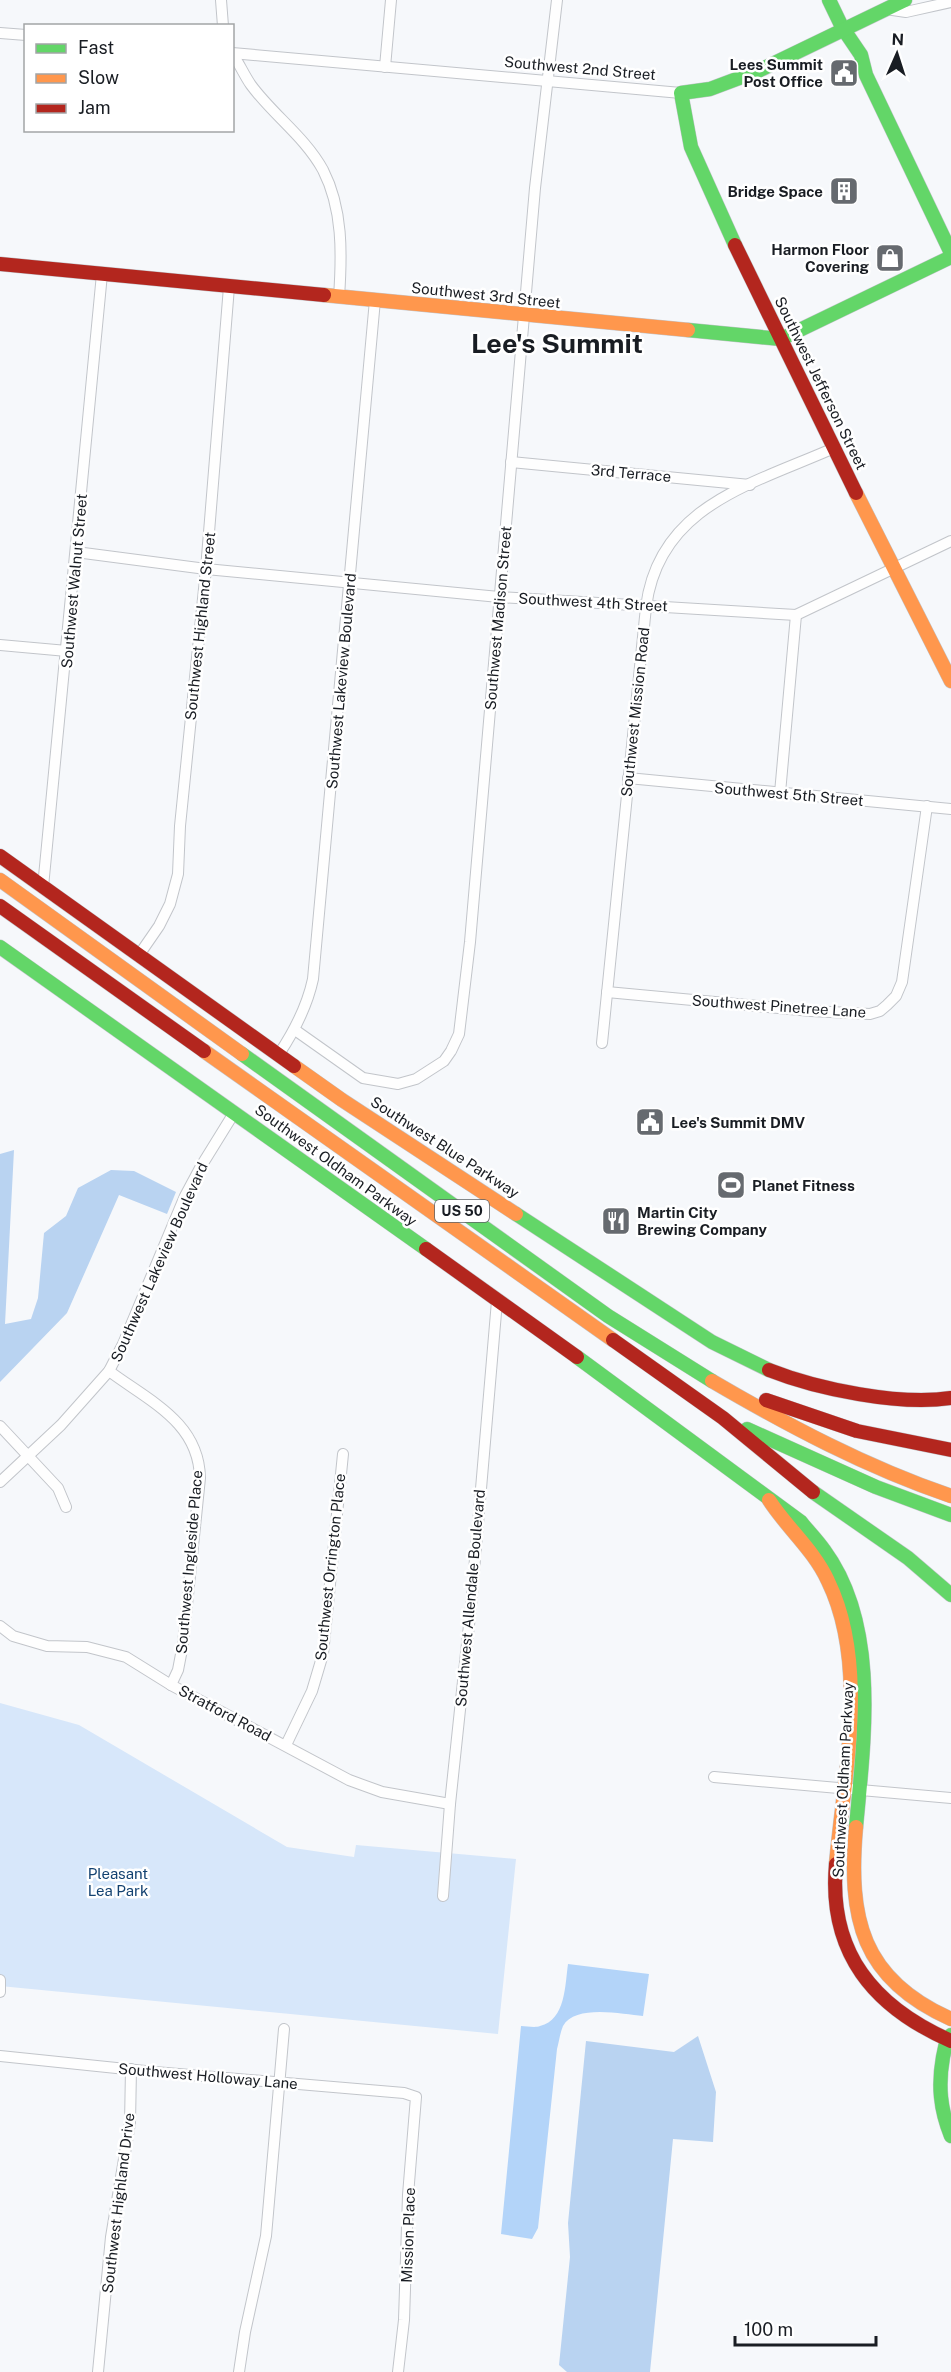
<svg xmlns="http://www.w3.org/2000/svg" width="951" height="2372" font-family="'Public Sans',sans-serif">
<rect width="100%" height="100%" fill="#f6f8fb"/>
<polygon fill="#d7e7fa" points="0,1703 79,1725 287,1847 354,1857 356,1845 516,1859 498,2034 0,1986"/>
<g fill="#b9d3f1">
<polygon points="14,1150 5,1324 31,1319 38,1298 44,1233 66,1216 78,1188 111,1170 134,1171 176,1192 167,1214 119,1195 67,1313 0,1382 0,1154"/>
<polygon points="698,2036 716,2092 713,2142 673,2139 650,2372 567,2372 559,2365 570,2257 568,2223 586,2041 674,2052"/>
</g>
<path fill="#b3d4f9" d="M 568,1964 L 649,1974 L 643,2016 C 622,2014 575,2004 563,2026 C 560,2033 559,2042 557,2049 L 538,2228 L 532,2239 L 501,2234 L 521,2026 C 527,2026 535,2028 540,2026 C 566,2020 565,1984 568,1964 Z"/>
<g fill="none" stroke-linecap="round" stroke-linejoin="round">
<g stroke="#c2c5ca" stroke-width="12">
<g id="street">
<polyline points="221,0 223,26"/>
<polyline points="886,9 906,12 951,2"/>
<polyline points="0,33 26,35"/>
<polyline points="232,53 681,93"/>
<path d="M 232,53 C 239,63 244,75 251,85 C 273,115 305,137 323,170 C 343,209 342,254 339,297"/>
<polyline points="385,67 391,0"/>
<polyline points="511,462 750,485"/>
<polyline points="76,552 206,569 499,597 796,615 951,541"/>
<polyline points="0,645 67,651"/>
<polyline points="628,778 951,809"/>
<polyline points="780,793 796,615"/>
<polyline points="43,887 102,274"/>
<polyline points="139,955 159,926 170,904 178,874 180,826 206,569 229,287"/>
<polyline points="607,992 811,1011 870,1014 880,1011 887,1005 896,996 902,982 927,806"/>
<polyline points="295,1030 363,1078 398,1084 416,1079 444,1061 451,1051 459,1034 470,942 535,188 557,0"/>
<path d="M 602,1043 L 646,607 C 659,505 753,484 834,448"/>
<path d="M 279,1054 C 295,1030 307,1007 313,979 L 375,300"/>
<path d="M 109,1371 C 149,1401 199,1422 200,1478 L 183,1644 L 178,1670 L 171,1685"/>
<polyline points="0,1426 58,1488 66,1507"/>
<polyline points="0,1482 61,1425 109,1371 123,1344 185,1196 200,1168 234,1113"/>
<polyline points="0,1626 13,1636 47,1646 87,1647 126,1657 171,1685 349,1780 382,1792 450,1804"/>
<polyline points="286,1745 312,1691 323,1654 343,1454"/>
<polyline points="714,1777 951,1798"/>
<polyline points="443,1896 450,1804 471,1606 497,1301"/>
<polyline points="0,1980 0,1992"/>
<polyline points="0,2056 155,2072 404,2093 416,2097 408,2195 404,2320 398,2372"/>
<polyline points="98,2372 111,2237 130,2123 131,2069"/>
<polyline points="239,2372 245,2332 266,2236 284,2029"/>
</g>
</g>
<g stroke="#c2c5ca" stroke-width="15">
<g id="fast">
<polyline points="829,0 842,27 861,55 866,75 951,253"/>
<polyline points="735,245 691,147 681,93 710,89 758,71 905,0"/>
<polyline points="688,330 781,339 951,257"/>
<polyline points="0,947 426,1249"/>
<polyline points="242,1054 608,1316 712,1381"/>
<polyline points="516,1214 712,1342 769,1370"/>
<path d="M 577,1357 L 801,1522 C 808,1531 817,1540 824,1550 C 880,1626 864,1740 856,1827"/>
<polyline points="747,1429 876,1487 951,1515"/>
<polyline points="813,1492 908,1558 951,1595"/>
<path d="M 951,2035 C 945,2041 945,2049 943,2057 C 938,2085 940,2109 951,2136"/>
</g>
</g>
<g stroke="#c2c5ca" stroke-width="15">
<g id="slow">
<polyline points="324,295 688,330"/>
<polyline points="856,493 951,681"/>
<polyline points="0,880 242,1054"/>
<polyline points="204,1051 613,1340"/>
<polyline points="294,1066 342,1100 516,1214"/>
<path d="M 712,1381 C 789,1426 866,1467 951,1496"/>
<path d="M 769,1500 C 787,1528 814,1550 828,1581 C 869,1665 844,1775 836,1864"/>
<path d="M 856,1827 C 848,1918 861,1979 951,2019"/>
</g>
</g>
<g stroke="#c2c5ca" stroke-width="15">
<g id="jam">
<polyline points="735,245 856,493"/>
<polyline points="0,264 324,295"/>
<polyline points="0,856 294,1066"/>
<polyline points="0,906 204,1051"/>
<polyline points="426,1249 577,1357"/>
<polyline points="613,1340 723,1418 813,1492"/>
<path d="M 769,1370 C 817,1389 900,1406 951,1398"/>
<polyline points="766,1400 857,1431 951,1450"/>
<path d="M 836,1864 C 828,1953 874,2007 951,2041"/>
</g>
</g>
<use href="#street" stroke="#fefefe" stroke-width="10"/>
<use href="#fast" stroke="#63d668" stroke-width="14"/>
<use href="#slow" stroke="#ff974d" stroke-width="14"/>
<use href="#jam" stroke="#b3261e" stroke-width="14"/>
</g>
<defs>
<g id="civic-square" transform="scale(1.5)"><rect x="-9" y="-9" width="18" height="18" rx="4" fill="#666a6f" stroke="#fff"/><path d="M-.6-6.5H3V-4.5H.6V-3L4-1V1h2V6H-6V1h2V-1L-.6-3ZM-1.2 2.5V6h2.4V2.5Z" fill="#fff"/></g>
<g id="building-square" transform="scale(1.5)"><rect x="-9" y="-9" width="18" height="18" rx="4" fill="#666a6f" stroke="#fff"/><path d="M-4-6H4V6H1V3H-1V6H-4ZM-2.5-4.3h1.7v1.8h-1.7ZM.8-4.3h1.7v1.8H.8ZM-2.5-1h1.7V.8h-1.7ZM.8-1h1.7V.8H.8Z" fill="#fff"/></g>
<g id="shop-square" transform="scale(1.5)"><rect x="-9" y="-9" width="18" height="18" rx="4" fill="#666a6f" stroke="#fff"/><path d="M-5-2.5h2.3a2.7 3.5 0 0 1 5.4 0H5L5.5 6h-11ZM-1.5-2.5h3a1.5 2.3 0 0 0-3 0Z" fill="#fff"/></g>
<g id="stadium-square" transform="scale(1.5)"><rect x="-9" y="-9" width="18" height="18" rx="4" fill="#666a6f" stroke="#fff"/><path d="M0-5a6.5 5 0 1 0 0 10a6.5 5 0 1 0 0-10ZM-3.5-1.8h7v3.6h-7Z" fill="#fff"/></g>
<g id="restaurant-square" transform="scale(1.5)"><rect x="-9" y="-9" width="18" height="18" rx="4" fill="#666a6f" stroke="#fff"/><path d="M-5-6h1v4h1v-4h1v4h1v-4h1v5L-1.5 .5V6h-2V.5L-5-1ZM5-6V6H3V1.5H1.5Q1.5-4 5-6Z" fill="#fff"/></g>
</defs>
<g fill-rule="evenodd">
<use href="#civic-square" x="844" y="73"/>
<use href="#building-square" x="844" y="191"/>
<use href="#shop-square" x="890" y="258"/>
<use href="#civic-square" x="650" y="1122"/>
<use href="#stadium-square" x="731" y="1185"/>
<use href="#restaurant-square" x="616" y="1221"/>
</g>
<g text-anchor="middle" dominant-baseline="central" stroke-width="5" stroke-linejoin="round" paint-order="stroke">
<rect fill="#fff" stroke="#5e6165" stroke-width="1.5" x="435" y="1200" width="54" height="22" rx="4.5"/>
<g font-size="14" font-weight="bold" fill="#191d23">
<text x="462" y="1211">US 50</text>
</g>
<g font-size="15" font-weight="bold" fill="#191d23" stroke="#fff" text-anchor="end">
<text x="823" y="64">Lees Summit<tspan x="823" dy="17">Post Office</tspan></text>
<text x="823" y="191">Bridge Space</text>
<text x="869" y="249">Harmon Floor<tspan x="869" dy="17">Covering</tspan></text>
<text x="671" y="1122" text-anchor="start">Lee's Summit DMV</text>
<text x="752" y="1185" text-anchor="start">Planet Fitness</text>
<text x="637" y="1212" text-anchor="start">Martin City<tspan x="637" dy="17">Brewing Company</tspan></text>
</g>
<g font-size="15" fill="#191d23" stroke="#fff">
<text transform="translate(580 68) rotate(5)">Southwest 2nd Street</text>
<text transform="translate(486 295) rotate(6)">Southwest 3rd Street</text>
<text transform="translate(821 383) rotate(64)">Southwest Jefferson Street</text>
<text transform="translate(631 473) rotate(5)">3rd Terrace</text>
<text transform="translate(74 581) rotate(-85)">Southwest Walnut Street</text>
<text transform="translate(593 602) rotate(3)">Southwest 4th Street</text>
<text transform="translate(498 618) rotate(-85)">Southwest Madison Street</text>
<text transform="translate(200 626) rotate(-84)">Southwest Highland Street</text>
<text transform="translate(341 681) rotate(-85)">Southwest Lakeview Boulevard</text>
<text transform="translate(635 712) rotate(-84)">Southwest Mission Road</text>
<text transform="translate(789 794) rotate(5)">Southwest 5th Street</text>
<text transform="translate(779 1006) rotate(4)">Southwest Pinetree Lane</text>
<text transform="translate(445 1147) rotate(33)">Southwest Blue Parkway</text>
<text transform="translate(336 1165) rotate(36)">Southwest Oldham Parkway</text>
<text transform="translate(159 1262) rotate(-66)">Southwest Lakeview Boulevard</text>
<text transform="translate(189 1562) rotate(-85)">Southwest Ingleside Place</text>
<text transform="translate(330 1567) rotate(-84)">Southwest Orrington Place</text>
<text transform="translate(470 1598) rotate(-85)">Southwest Allendale Boulevard</text>
<text transform="translate(225 1713) rotate(28)">Stratford Road</text>
<text transform="translate(843 1780) rotate(-87)">Southwest Oldham Parkway</text>
<text transform="translate(208 2076) rotate(5)">Southwest Holloway Lane</text>
<text transform="translate(118 2203) rotate(-83)">Southwest Highland Drive</text>
<text transform="translate(408 2235) rotate(-88)">Mission Place</text>
</g>
<g font-size="15" fill="#134271" stroke="#fff">
<text x="118" y="1873">Pleasant<tspan x="118" dy="17">Lea Park</tspan></text>
</g>
<g font-size="27" font-weight="bold" fill="#191d23" stroke="#fff">
<text x="557" y="343">Lee's Summit</text>
</g>
</g>
<rect x="24" y="24" width="210" height="108" fill="#ffffff" stroke="#a3a5a7" stroke-width="1.5"/>
<rect x="36" y="44" width="30" height="9" fill="#63d668" stroke="#a3a5a7" stroke-width="1.5"/>
<text x="78" y="54" font-size="18" fill="#191d23">Fast</text>
<rect x="36" y="74" width="30" height="9" fill="#ff974d" stroke="#a3a5a7" stroke-width="1.5"/>
<text x="78" y="84" font-size="18" fill="#191d23">Slow</text>
<rect x="36" y="104" width="30" height="9" fill="#b3261e" stroke="#a3a5a7" stroke-width="1.5"/>
<text x="78" y="114" font-size="18" fill="#191d23">Jam</text>
<g transform="translate(897 54) rotate(3)" stroke="#ffffff" stroke-width="4.5" paint-order="stroke">
<path d="M0-4.5L10 22L0 15L-10 22Z" fill="#191d23"/>
<text y="-9" font-size="16" font-weight="bold" text-anchor="middle" fill="#191d23">N</text>
</g>
<path d="M735 2336v9h141v-9" fill="none" stroke="#191d23" stroke-width="3"/>
<text x="744" y="2336" font-size="18" fill="#191d23" stroke="#ffffff" stroke-width="4.5" paint-order="stroke">100 m</text>
</svg>
